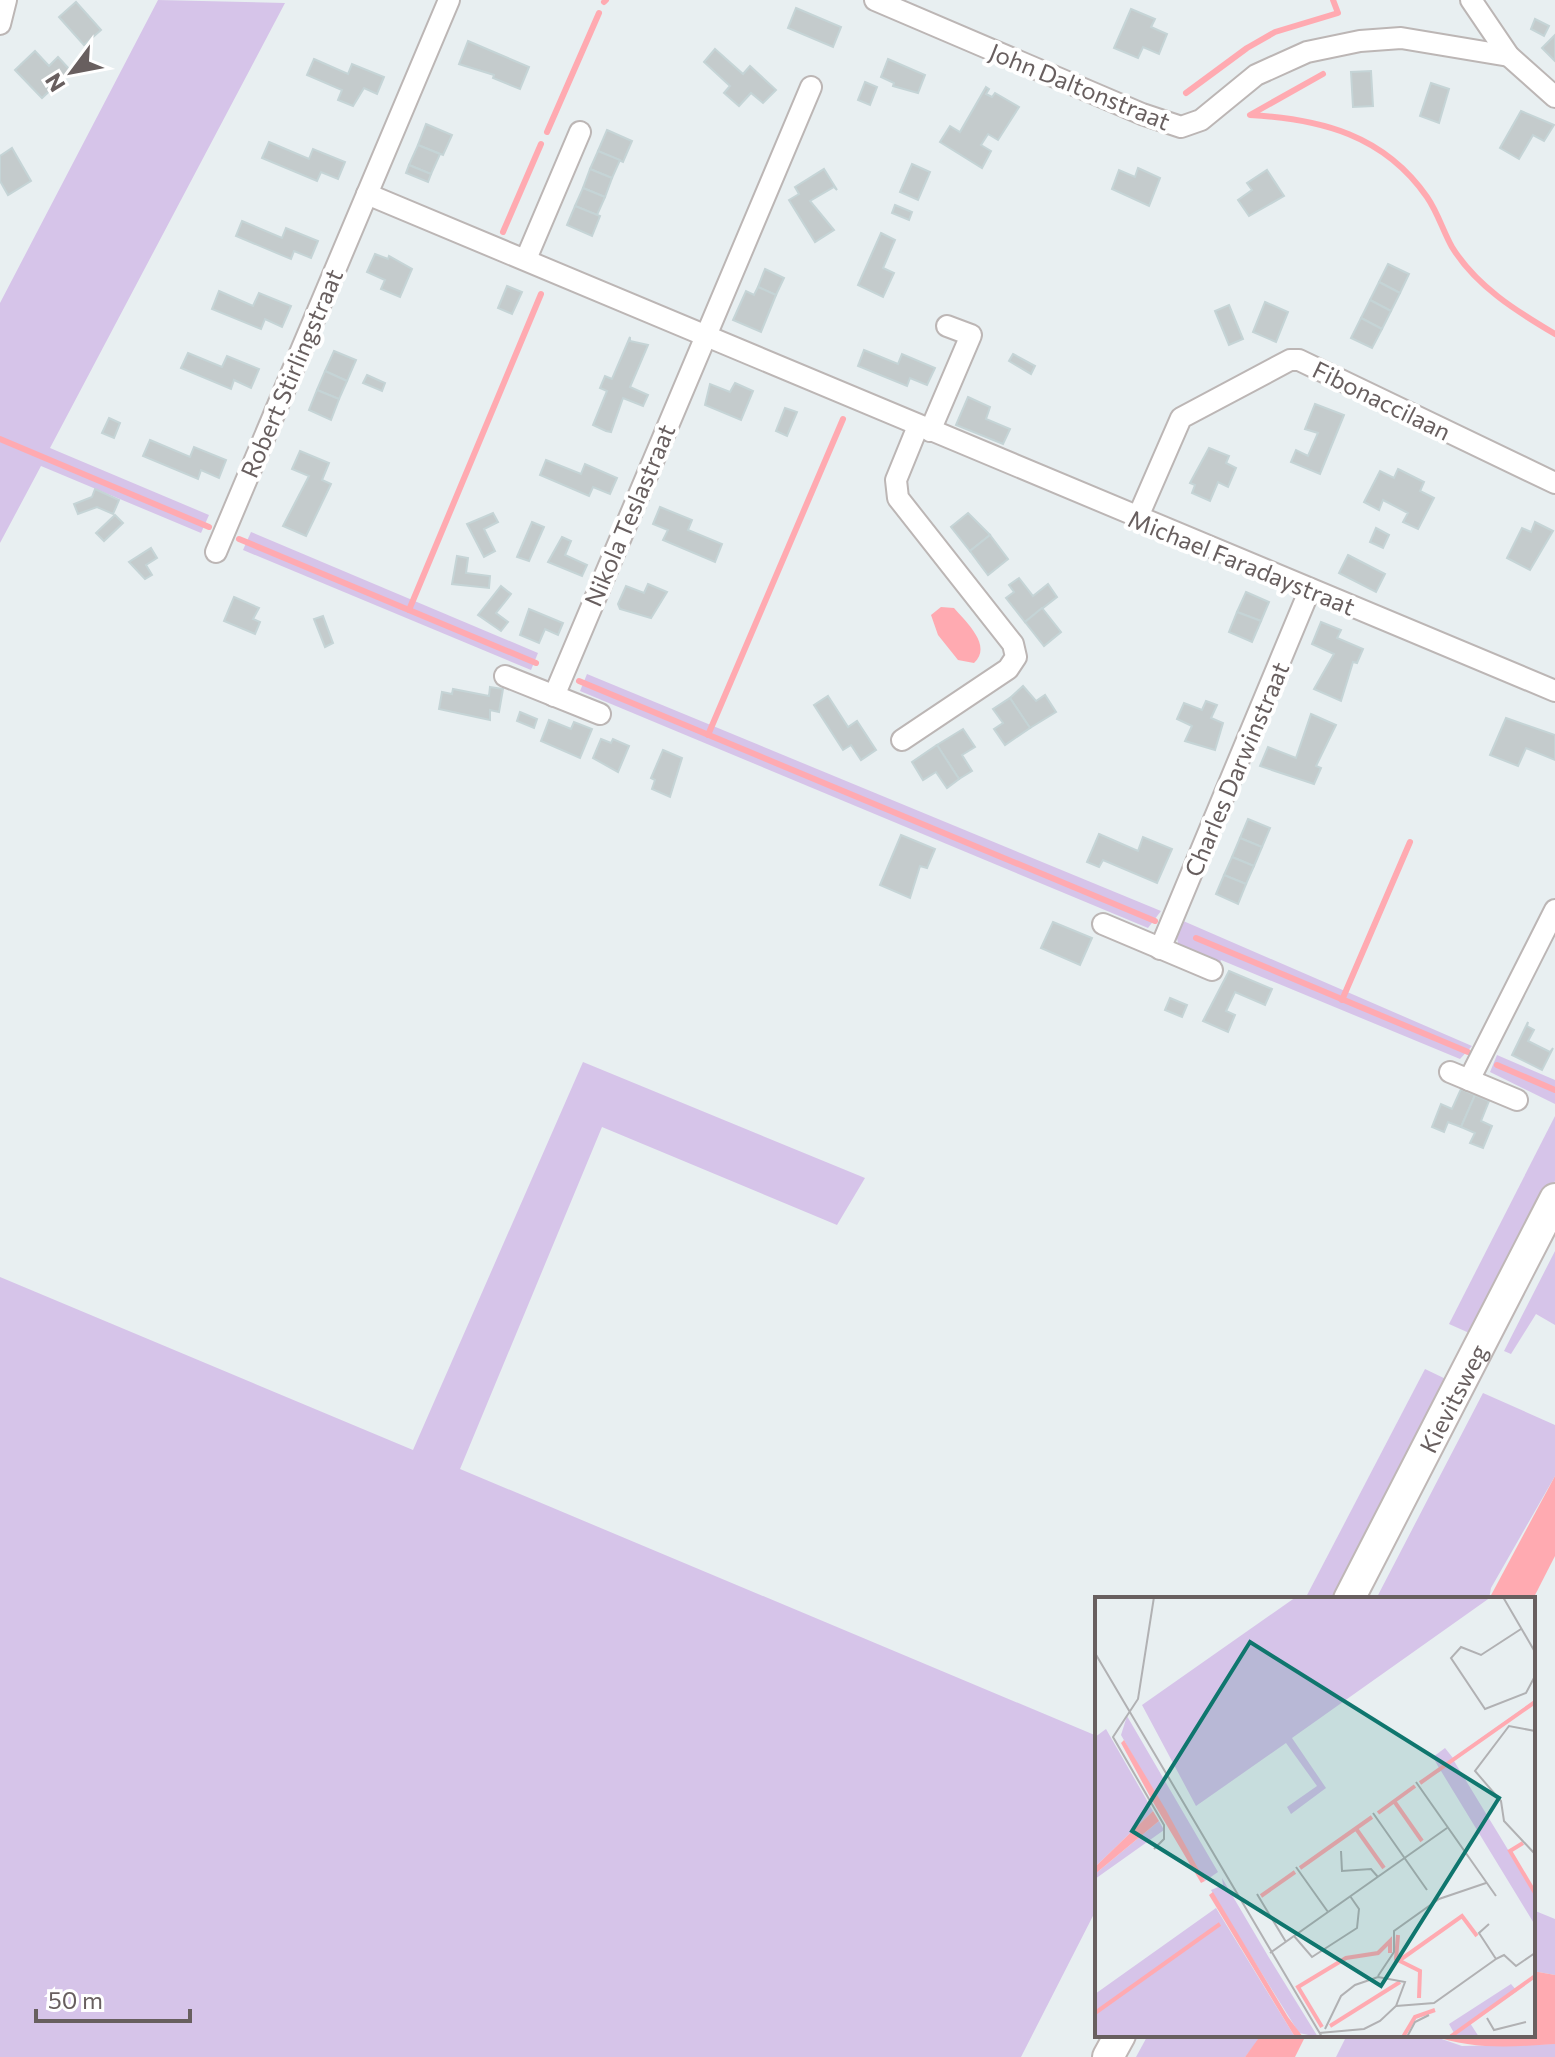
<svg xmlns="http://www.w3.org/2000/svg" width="1555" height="2057" font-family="Commissioner,sans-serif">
<rect width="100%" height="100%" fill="#e8eff1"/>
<g fill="#d6c4e9">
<polygon points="158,0 285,3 50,448 209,515 201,533 41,466 0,543 0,303"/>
<polygon points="251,532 538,653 531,670 243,550"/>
<polygon points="587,674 1161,911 1148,928 580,691"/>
<polygon points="1181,920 1472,1046 1460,1059 1221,960 1219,964 1179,947 1176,934"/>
<polygon points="1497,1055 1555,1080 1555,1104 1490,1072"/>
<polygon points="583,1062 865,1178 837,1225 602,1127 460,1469 1097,1736 1097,1908 1021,2057 0,2057 0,1277 413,1450"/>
<polygon points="1555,1116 1555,1181 1476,1336 1449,1324"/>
<polygon points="1555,1251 1555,1325 1536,1314 1511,1354 1504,1351"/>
<polygon points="1425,1369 1452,1382 1340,1599 1305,1599"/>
<polygon points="1483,1393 1555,1425 1555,1476 1491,1588 1489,1599 1376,1599"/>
<polygon points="1533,1910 1555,1919 1555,1975 1533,1971"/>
<polygon points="1148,2035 1261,2035 1261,2037 1245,2057 1136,2057"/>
<polygon points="1347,2035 1430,2035 1462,2046 1555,2044 1555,2057 1336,2057"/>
</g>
<g fill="#ffaab1">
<path d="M 941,607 L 954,608 C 966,622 993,646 974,663 L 958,660 L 938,635 L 931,615 Z"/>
<polygon points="1555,1476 1555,1556 1533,1599 1489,1599"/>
<path d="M 1533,1971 L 1555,1975 L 1555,2044 C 1510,2047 1474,2050 1430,2035 L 1533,2035 Z"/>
<polygon points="1261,2035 1306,2035 1295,2057 1245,2057"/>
</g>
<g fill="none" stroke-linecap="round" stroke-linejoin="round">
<g stroke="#ffaab1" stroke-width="6">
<polyline points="604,2 606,0"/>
<path d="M 1323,74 L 1250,115 C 1321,119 1384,135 1427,197 C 1438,213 1443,231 1452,247 C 1476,286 1516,311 1555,334"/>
<polyline points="1186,93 1247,48 1275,32 1338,13 1333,0"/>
<polyline points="547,132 599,13"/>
<polyline points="503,232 541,144"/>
<polyline points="0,439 209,527"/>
<polyline points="239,539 536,663"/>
<polyline points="409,610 541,294"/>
<polyline points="579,681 1155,921"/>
<polyline points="708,735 843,419"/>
<polyline points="1196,938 1468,1052"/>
<polyline points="1342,1000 1410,842"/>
<polyline points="1497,1065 1555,1090"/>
</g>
</g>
<g fill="#c4cbcc" stroke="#c5d4d6" stroke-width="2">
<polygon points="76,2 101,30 84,45 59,17"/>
<polygon points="796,8 841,27 833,47 788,28"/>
<polygon points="1131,9 1155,19 1151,27 1167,34 1159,54 1143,47 1138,58 1114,48"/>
<polygon points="1535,19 1549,26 1544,36 1531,29"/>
<polygon points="1555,35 1555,61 1542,48"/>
<polygon points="468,41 529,67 520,89 493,78 494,75 459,64"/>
<polygon points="715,49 743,74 750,66 776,90 763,103 751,93 739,106 724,93 730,86 704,62"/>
<polygon points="35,51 49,66 58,57 71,71 42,98 15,70"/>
<polygon points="314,59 348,74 352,64 384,77 377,94 364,88 353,106 338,100 342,90 307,75"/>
<polygon points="888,59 925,75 918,93 893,86 894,83 881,77"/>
<polygon points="1371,71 1373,106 1353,107 1351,72"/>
<polygon points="865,82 877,87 870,105 858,100"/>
<polygon points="1431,83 1449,89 1439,123 1420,116"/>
<polygon points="986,87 989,89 986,94 992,97 995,93 1019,107 998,140 988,134 981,145 991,151 982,168 940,142 950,126 960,132"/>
<polygon points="1521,111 1554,125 1544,141 1533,135 1519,159 1500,148"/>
<polygon points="426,124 452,135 443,155 418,145"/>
<polygon points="607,130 632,141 623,162 598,151"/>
<polygon points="269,142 309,159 313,149 345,162 338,179 321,172 317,181 262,158"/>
<polygon points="418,145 440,154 431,174 409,165"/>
<polygon points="12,148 31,181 8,195 0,181 0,156"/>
<polygon points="598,151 620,160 612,178 590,169"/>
<polygon points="912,164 930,172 918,200 900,192"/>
<polygon points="409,165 431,174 428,182 406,173"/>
<polygon points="1138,168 1160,178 1149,206 1112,189 1119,170 1135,177"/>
<polygon points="590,169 612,178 605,197 583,188"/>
<polygon points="824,169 837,190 834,187 810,201 834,230 815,242 789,200 799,194 795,187"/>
<polygon points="1267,170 1284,196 1249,216 1238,200 1252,190 1247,183"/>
<polygon points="583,188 605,197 597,215 575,206"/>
<polygon points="895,205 912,212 909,220 892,213"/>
<polygon points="575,206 600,216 592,236 567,225"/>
<polygon points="242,221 282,238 286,228 318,241 311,258 294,251 291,259 236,236"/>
<polygon points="881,233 895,240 883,268 894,273 883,297 858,285"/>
<polygon points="375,254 388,259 389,256 412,269 400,297 381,289 385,280 367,272"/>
<polygon points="1388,264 1409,274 1400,293 1379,282"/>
<polygon points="765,269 784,278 776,295 758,287"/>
<polygon points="1379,282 1400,293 1391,311 1370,300"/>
<polygon points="507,286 522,292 512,314 498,308"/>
<polygon points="758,287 776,295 761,332 733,320 746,291 754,295"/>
<polygon points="219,291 253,306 259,293 291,306 282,327 265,319 261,329 212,309"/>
<polygon points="1370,300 1391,311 1382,329 1361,318"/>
<polygon points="1265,302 1288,312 1276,342 1253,332"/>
<polygon points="1229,305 1243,339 1229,345 1215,311"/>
<polygon points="1361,318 1382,329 1372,348 1351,338"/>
<polygon points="630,337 630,341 648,345 630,387 648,395 643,406 623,398 611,432 606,431 593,425 607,391 600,388 605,376 612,379"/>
<polygon points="864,350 898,364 902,354 935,368 927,385 910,378 907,386 858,366"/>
<polygon points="334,351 356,360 347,381 325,371"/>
<polygon points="188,353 222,367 227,356 259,369 251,388 234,380 231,389 181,368"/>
<polygon points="1013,354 1035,366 1031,374 1009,361"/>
<polygon points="325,371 347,381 339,399 317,390"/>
<polygon points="367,375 385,383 382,391 363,383"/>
<polygon points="735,383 753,391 741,420 705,405 710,384 730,392"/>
<polygon points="317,390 339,399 331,420 309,410"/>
<polygon points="968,397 990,407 986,419 1010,429 1003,444 956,425"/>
<polygon points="1315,404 1344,415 1320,474 1291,462 1296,450 1308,456 1318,433 1305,429"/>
<polygon points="785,408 797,412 787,436 776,431"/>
<polygon points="109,418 120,423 114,438 102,433"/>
<polygon points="150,440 190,457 194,447 226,460 219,478 201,470 198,479 143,456"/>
<polygon points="1209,448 1229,456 1226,463 1236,468 1228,487 1218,482 1210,501 1192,493 1195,485 1190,483"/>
<polygon points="300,451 329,463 322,480 331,484 306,536 283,526 309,476 292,469"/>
<polygon points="546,460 581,474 585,464 617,478 610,494 593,487 589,496 540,475"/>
<polygon points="1398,469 1424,482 1420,491 1434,498 1418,529 1403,522 1408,513 1383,500 1379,510 1364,502 1380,471 1394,478"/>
<polygon points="95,489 119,500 113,514 97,507 78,514 74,504 92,497"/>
<polygon points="660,507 692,520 688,530 722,544 715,562 663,540 668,530 653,524"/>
<polygon points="493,513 498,522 484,529 495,551 484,557 467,524"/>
<polygon points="968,513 990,535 970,551 951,527"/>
<polygon points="115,515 123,523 104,541 96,533"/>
<polygon points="532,522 544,527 529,561 517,557"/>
<polygon points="1535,522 1553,531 1530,570 1507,558 1522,528 1531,532"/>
<polygon points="1376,528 1389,535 1383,548 1370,542"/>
<polygon points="990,535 1008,559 988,575 970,551"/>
<polygon points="562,537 571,541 565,555 587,565 582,576 548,562"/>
<polygon points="151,548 157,558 146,565 152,575 145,579 129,562"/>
<polygon points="1348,555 1385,574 1376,592 1339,573"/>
<polygon points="457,556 468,558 466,573 490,576 489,588 452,584"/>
<polygon points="1019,578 1033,596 1048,584 1057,597 1025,622 1006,598 1014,592 1009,585"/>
<polygon points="648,584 667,592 651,618 620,609 618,604 626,586 644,593"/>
<polygon points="501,586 511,594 496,613 508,622 501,631 478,615"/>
<polygon points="1246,592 1269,602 1261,621 1237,612"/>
<polygon points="234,597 259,608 253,619 260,622 255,634 224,621"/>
<polygon points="1042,608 1061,632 1044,646 1025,622"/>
<polygon points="529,609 563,623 558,635 545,629 539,643 520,635"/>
<polygon points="1237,612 1261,621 1252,642 1229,632"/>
<polygon points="323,616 333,643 325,647 314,619"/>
<polygon points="1321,622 1341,630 1337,638 1363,649 1357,663 1353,662 1341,701 1314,689 1334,654 1312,644"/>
<polygon points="1023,686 1036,701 1045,695 1056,712 1030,728 1010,698"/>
<polygon points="490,687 503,689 499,712 490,710 490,720 439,709 442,692 452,694 453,689 489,696"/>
<polygon points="828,696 848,727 857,721 876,750 861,760 851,745 843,750 814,705"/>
<polygon points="1010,698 1030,728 1005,745 994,729 1003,723 993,709"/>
<polygon points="1206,701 1217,705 1211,718 1223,723 1215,750 1185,741 1192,726 1177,719 1184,703 1202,710"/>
<polygon points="520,712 537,719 534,728 517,721"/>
<polygon points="1311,714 1336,725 1316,766 1321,768 1314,784 1260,766 1268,747 1296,758"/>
<polygon points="1506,718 1555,735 1555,760 1526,748 1518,766 1490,755"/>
<polygon points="549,720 571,729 574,722 592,729 580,758 541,741"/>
<polygon points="963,729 975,747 962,755 972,771 959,779 937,745"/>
<polygon points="601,739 611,743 613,739 629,746 618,772 593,758"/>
<polygon points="937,745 959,779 947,788 936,772 923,780 912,762"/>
<polygon points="663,750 682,758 670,797 652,789 655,780 651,778"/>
<polygon points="1248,819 1270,828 1262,847 1240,838"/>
<polygon points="1099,834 1138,851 1143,837 1172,849 1157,883 1103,860 1099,867 1087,862"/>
<polygon points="901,835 935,849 927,868 920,866 910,898 880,885"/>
<polygon points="1240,838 1262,847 1254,866 1232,857"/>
<polygon points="1232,857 1254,866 1246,884 1224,875"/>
<polygon points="1224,875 1246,884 1238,904 1216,894"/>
<polygon points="1053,922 1092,938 1080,965 1041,948"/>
<polygon points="1229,971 1272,989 1265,1005 1235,992 1226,1011 1235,1015 1228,1032 1203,1021"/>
<polygon points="1170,998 1187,1005 1182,1017 1165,1010"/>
<polygon points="1528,1022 1527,1026 1534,1030 1528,1041 1550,1052 1553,1048 1542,1070 1512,1055"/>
<polygon points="1461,1089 1475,1095 1461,1127 1448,1122 1444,1132 1432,1127 1441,1104 1452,1109"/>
<polygon points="1475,1095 1489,1101 1481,1121 1492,1126 1483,1148 1470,1143 1475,1133 1461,1127"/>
</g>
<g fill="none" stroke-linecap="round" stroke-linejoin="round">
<g stroke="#bcb6b5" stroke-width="24">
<g id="street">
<polyline points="875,0 1142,114 1181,127 1201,120 1256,75 1307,52 1360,41 1401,38 1509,56"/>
<polyline points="1471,0 1509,56 1555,97"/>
<polyline points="0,24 6,0"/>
<polyline points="367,194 1555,691"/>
<polyline points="526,259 580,132"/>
<polyline points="930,431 971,335 947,326"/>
<polyline points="1137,519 1181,418 1290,360 1299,360 1555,483"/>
<polyline points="216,552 449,0"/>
<polyline points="505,676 600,714"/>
<polyline points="554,696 811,87"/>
<polyline points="902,740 1008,669 1016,657 1013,644 898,498 896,480 918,426"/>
<polyline points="1103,924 1212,970"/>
<polyline points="1160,949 1310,589"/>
<polyline points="1450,1072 1517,1100"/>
<polyline points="1469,1080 1555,910"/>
</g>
</g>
<g stroke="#bfb7b6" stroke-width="34">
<g id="secondary">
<path id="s1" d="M 1349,1599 L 1555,1199"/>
<polyline points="1108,2057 1120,2035"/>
</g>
</g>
<use href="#street" stroke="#fff" stroke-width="20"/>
<use href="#secondary" stroke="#fff" stroke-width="30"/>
</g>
<g text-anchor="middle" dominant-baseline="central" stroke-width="8" stroke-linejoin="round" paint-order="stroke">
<g font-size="24" fill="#685f5f" stroke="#fff">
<text transform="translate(1080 86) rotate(22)">John Daltonstraat</text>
<text transform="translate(291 373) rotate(-67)">Robert Stirlingstraat</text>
<text transform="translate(1382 400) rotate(26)">Fibonaccilaan</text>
<text transform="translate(629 515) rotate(-67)">Nikola Teslastraat</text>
<text transform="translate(1242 562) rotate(22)">Michael Faradaystraat</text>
<text transform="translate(1236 769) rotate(-67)">Charles Darwinstraat</text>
<text stroke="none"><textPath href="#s1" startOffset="226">Kievitsweg</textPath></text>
</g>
</g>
<g transform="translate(1095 1597)">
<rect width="440" height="440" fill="#e8eff1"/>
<path d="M 201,0 L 396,0 L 197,141 L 231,191 L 196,217 L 192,210 L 222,189 L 191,146 L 101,209 L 47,108 ZM 440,103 L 359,164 L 440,297 L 440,328 L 346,174 L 324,185 L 344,171 L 338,160 L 350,151 L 358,161 ZM 32,119 L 123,275 L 110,284 L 26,138 ZM 11,132 L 58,214 L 0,270 L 0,140 ZM 64,224 L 69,233 L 0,282 L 0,277 ZM 127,281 L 173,359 L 223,440 L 204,436 L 138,330 L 116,293 L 128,288 ZM 121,311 L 200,440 L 0,440 L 0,397 ZM 416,387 L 422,394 L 375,426 L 384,440 L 351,440 L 359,436 L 354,427 Z" fill="#d6c4e9"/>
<path d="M 29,143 L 71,213 L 110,284 L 106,286 L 58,205 L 26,146 ZM 58,214 L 64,224 L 0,277 L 0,270 ZM 118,295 L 193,420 L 208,440 L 200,440 L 114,298 Z" fill="#ffaab1"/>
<path fill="none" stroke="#ffaab1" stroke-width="4" d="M 325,186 L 440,105M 299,204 L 327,244M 283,216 L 320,189M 262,233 L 289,271M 428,246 L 415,254 L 440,296M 205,271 L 277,220M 166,299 L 200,275M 303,338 L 301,362 L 325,374 L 324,401M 305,363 L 367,319 L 382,339M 0,416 L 125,327M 235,429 L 305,385M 227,430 L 203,390 L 251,361 L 283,356 L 295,344 L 295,356M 308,440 L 320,420 L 340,413M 355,440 L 440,379"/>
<path fill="none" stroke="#b1b1b3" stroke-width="2" d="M 408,0 L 440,55M 426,32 L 386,58 L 366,50 L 356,61 L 390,112 L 431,96 L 440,79M 0,56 L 227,440M 440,134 L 414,129 L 380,174 L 406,204 L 409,224 L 440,257M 321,185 L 401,299M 278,216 L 332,293M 59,252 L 69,242 L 69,228 L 18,140 L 43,102 L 59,0M 246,254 L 247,274 L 276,272 L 283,280M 201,270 L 233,315M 162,297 L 191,345M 394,327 L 384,336 L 401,362 L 409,358 L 421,369 L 440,356M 199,339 L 217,360 L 262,331 L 264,312 L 255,299M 175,356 L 352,231M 283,379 L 299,355 L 299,334 L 344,302 L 391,286M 301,409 L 339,406 L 401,362M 392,421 L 399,433 L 431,425M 224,436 L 269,432 L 285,424 L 301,409 L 310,385 L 283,380 L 260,388 L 246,399 L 230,432M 312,440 L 320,425 L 334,418"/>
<path fill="#0f766e" fill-opacity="0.15" stroke="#0f766e" stroke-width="4" d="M 155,45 L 404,201 L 286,389 L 37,234 Z"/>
<rect width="440" height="440" fill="none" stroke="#685f5f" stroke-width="4"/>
</g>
<g transform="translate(72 72) rotate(238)" stroke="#ffffff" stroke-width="6" paint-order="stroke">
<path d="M0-6L14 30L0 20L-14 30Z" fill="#685f5f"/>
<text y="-12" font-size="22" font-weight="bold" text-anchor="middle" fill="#685f5f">N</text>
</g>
<path d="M36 2009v12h154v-12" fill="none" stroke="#685f5f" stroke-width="4"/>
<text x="48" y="2009" font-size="24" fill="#685f5f" stroke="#ffffff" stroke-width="6" paint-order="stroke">50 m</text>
</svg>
